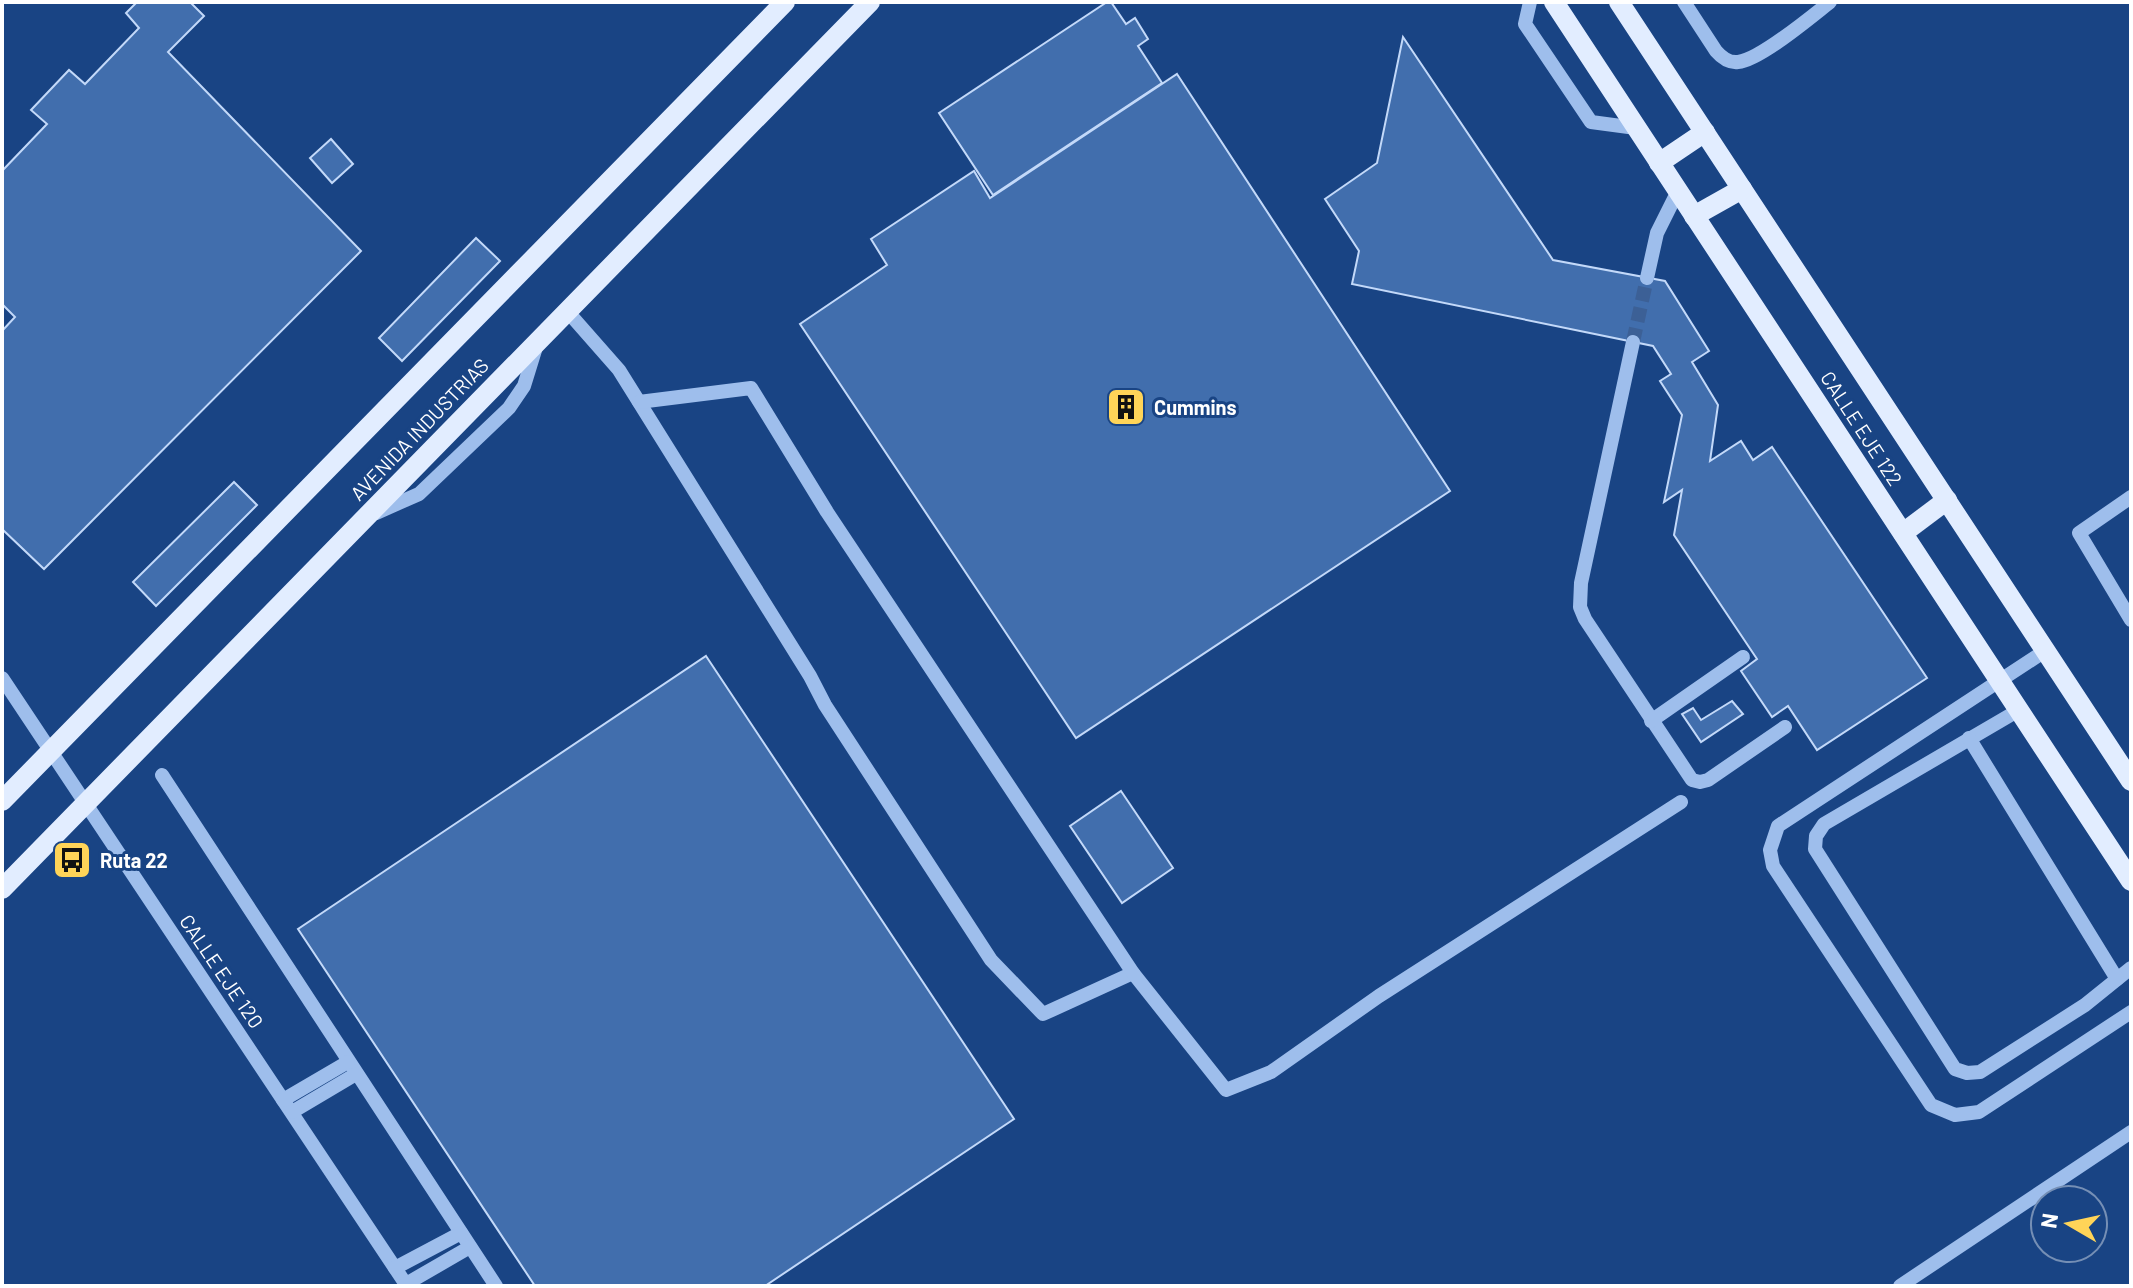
<svg xmlns="http://www.w3.org/2000/svg" width="2133" height="1288" font-family="Barlow,sans-serif">
<rect width="100%" height="100%" fill="#194484"/>
<g fill="#416ead" stroke="#c3d9f9" stroke-width="2">
<polygon points="137,2 190,2 204,16 168,52 361,251 44,569 2,529 2,331 15,317 2,304 2,171 47,124 31,110 69,70 85,84 139,28 126,13"/>
<polygon points="1107,2 1111,2 1126,24 1135,18 1148,39 1138,46 1162,83 993,195 939,113"/>
<polygon points="1403,37 1553,260 1665,281 1709,351 1692,362 1718,405 1710,461 1741,441 1753,460 1772,447 1927,678 1817,750 1788,706 1772,717 1741,671 1757,659 1674,535 1682,490 1664,502 1682,415 1660,381 1671,374 1653,346 1352,284 1359,251 1325,199 1377,163"/>
<polygon points="1177,74 1450,491 1076,738 800,324 887,265 871,239 974,171 990,198"/>
<polygon points="331,139 353,164 332,183 310,158"/>
<polygon points="476,238 500,261 402,361 379,338"/>
<polygon points="234,482 257,505 156,606 133,582"/>
<polygon points="706,656 1014,1119 765,1286 535,1286 298,929"/>
<polygon points="1732,701 1743,714 1701,742 1682,714 1693,708 1701,720"/>
<polygon points="1121,791 1173,868 1122,903 1070,826"/>
</g>
<g fill="none" stroke-linecap="round" stroke-linejoin="round">
<polyline stroke="#3c6096" stroke-width="14" stroke-dasharray="14 7" stroke-linecap="butt" points="1633,342 1647,278"/>
<g stroke="#9ebeec" stroke-width="14">
<polyline points="1530,2 1525,24 1591,122 1636,128"/>
<path d="M 1684,2 L 1716,51 C 1722,58 1729,63 1738,62 C 1760,60 1812,16 1830,2"/>
<polyline points="1647,278 1657,233 1678,191"/>
<polyline points="568,312 619,370 810,676 825,705 991,960 1043,1014 1133,973"/>
<polyline points="1633,342 1581,583 1580,607 1585,619 1692,780 1700,782 1708,780 1785,727"/>
<polyline points="639,402 751,388 827,512 1133,973 1226,1090 1271,1072 1379,996 1681,802"/>
<polyline points="2131,497 2079,533 2131,620"/>
<polyline points="376,513 419,494 509,408 524,386 537,344"/>
<polyline points="2045,651 1778,826 1770,850 1773,866 1931,1105 1955,1115 1979,1112 2131,1012"/>
<polyline points="2,678 407,1286"/>
<polyline points="2019,710 1824,824 1816,836 1815,849 1955,1069 1967,1073 1980,1072 2085,1005 2131,968"/>
<polyline points="1651,721 1743,657"/>
<polyline points="1969,738 2117,979"/>
<polyline points="162,775 496,1286"/>
<polyline points="283,1100 348,1062"/>
<polyline points="292,1112 356,1074"/>
<polyline points="395,1268 461,1233"/>
<polyline points="406,1284 470,1247"/>
<polyline points="1900,1286 2131,1132"/>
</g>
<g stroke="#e2edff" stroke-width="20">
<polyline points="1554,2 2131,881"/>
<polyline points="1619,2 2131,781"/>
<polyline points="1659,163 1705,132"/>
<polyline points="1694,216 1742,189"/>
<polyline points="1903,533 1947,500"/>
<polyline points="2,801 785,2"/>
<polyline points="2,889 870,2"/>
</g>
</g>
<defs>
<g id="building-square" transform="scale(2)"><rect x="-9" y="-9" width="18" height="18" rx="4" fill="#ffd458" stroke="#194484"/><path d="M-4-6H4V6H1V3H-1V6H-4ZM-2.5-4.3h1.7v1.8h-1.7ZM.8-4.3h1.7v1.8H.8ZM-2.5-1h1.7V.8h-1.7ZM.8-1h1.7V.8H.8Z" fill="#111"/></g>
<g id="bus-square" transform="scale(2)"><rect x="-9" y="-9" width="18" height="18" rx="4" fill="#ffd458" stroke="#194484"/><path d="M-5-6H5V4H4V6H2V4H-2V6H-4V4H-5ZM-3.5-4V0h7V-4ZM-3.5 1.2v1.5H-2V1.2ZM2 1.2v1.5H3.5V1.2Z" fill="#111"/></g>
</defs>
<g fill-rule="evenodd">
<use href="#building-square" x="1126" y="407"/>
<use href="#bus-square" x="72" y="860"/>
</g>
<g text-anchor="middle" dominant-baseline="central" stroke-width="6" stroke-linejoin="round" paint-order="stroke">
<g font-size="20" font-weight="bold" fill="#fff" stroke="#194484" text-anchor="start">
<text x="1154" y="407">Cummins</text>
<text x="100" y="860">Ruta 22</text>
</g>
<g font-size="20" fill="#fff" stroke="#194484">
<text transform="translate(1862 428) rotate(57)">CALLE EJE 122</text>
<text transform="translate(419 429) rotate(-46)">AVENIDA INDUSTRIAS</text>
<text transform="translate(222 971) rotate(56)">CALLE EJE 120</text>
</g>
</g>
<rect width="2133" height="1288" fill="none" stroke="#ffffff" stroke-width="8"/>
<g transform="translate(2069 1224) rotate(279)"><circle r="38" fill="#194484" stroke="#758fb5" stroke-width="2"/>
<path d="M0-6L14 30L0 20L-14 30Z" fill="#ffd458"/>
<text y="-12" font-size="22" font-weight="bold" text-anchor="middle" fill="#ffffff">N</text>
</g>
</svg>
